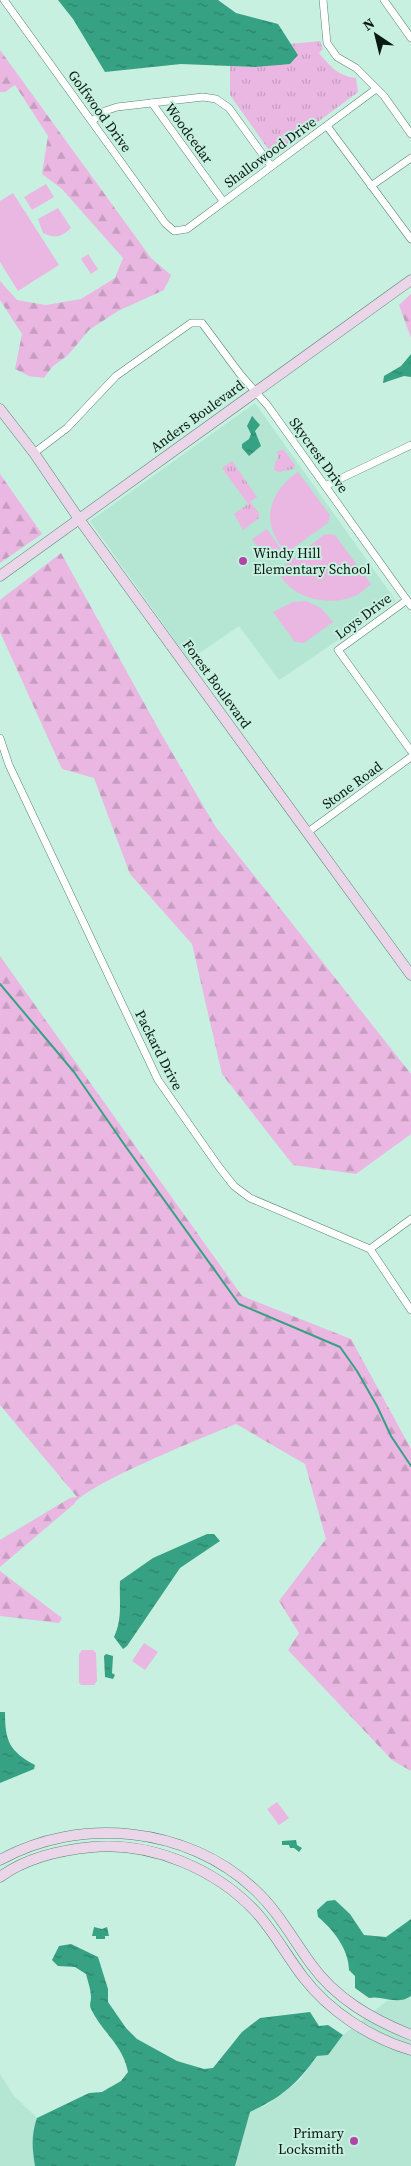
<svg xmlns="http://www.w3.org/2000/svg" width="411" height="2166" font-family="'Source Serif 4',serif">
<defs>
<pattern id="forest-firs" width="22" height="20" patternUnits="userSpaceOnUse" patternTransform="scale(1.25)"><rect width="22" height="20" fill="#e9b7e1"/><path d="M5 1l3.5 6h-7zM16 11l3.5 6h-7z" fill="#c69dc0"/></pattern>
<pattern id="park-tufts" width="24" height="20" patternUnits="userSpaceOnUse" patternTransform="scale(1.25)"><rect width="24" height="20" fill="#e9b7e1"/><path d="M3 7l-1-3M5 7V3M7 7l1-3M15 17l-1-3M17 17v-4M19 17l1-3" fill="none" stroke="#c69dc0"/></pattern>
<pattern id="water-ripples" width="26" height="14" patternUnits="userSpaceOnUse" patternTransform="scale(1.25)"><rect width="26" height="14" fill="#37a183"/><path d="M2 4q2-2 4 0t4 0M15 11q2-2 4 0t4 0" fill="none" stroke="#2d826a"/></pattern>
</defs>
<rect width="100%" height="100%" fill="#c7f0e1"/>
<g fill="#b4e6d3">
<polygon points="255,403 396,601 279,680 239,626 189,660 90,521"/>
<polygon points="411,1996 411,2166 235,2166 250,2112 267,2105 300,2080 317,2056 338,2043 343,2035 387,2001 407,1999"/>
<polygon points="0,2074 14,2096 37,2118 33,2129 33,2153 35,2166 0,2166"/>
</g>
<g fill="#e9b7e1">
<polygon points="46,184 54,197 32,210 24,197"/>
<polygon points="13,193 59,265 18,291 0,262 0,201"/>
<path d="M 58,208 L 71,228 C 61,237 56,239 43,233 L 38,219 Z"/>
<polygon points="88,254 98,269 91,274 81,259"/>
<path d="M 298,472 L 330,515 L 328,523 L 286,553 C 280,545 273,535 271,525 C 266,504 281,483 298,472 Z"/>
<polygon points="267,529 282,550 268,560 252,539"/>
<path d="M 325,534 L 335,535 L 371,584 C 366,588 361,593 355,596 C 335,605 305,601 289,586 C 284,582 281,576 277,571 Z"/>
<polygon points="306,601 321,608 333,622 304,643 295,642 273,612 293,602"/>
<polygon points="144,1643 158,1652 145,1670 132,1661"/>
<polygon points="82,1650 93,1650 96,1653 97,1681 94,1685 81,1685 79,1683 79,1654"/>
<polygon points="277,1802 289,1818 279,1825 267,1809"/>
</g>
<g fill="url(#forest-firs)">
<polygon points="0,50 151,258 171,275 164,290 118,311 89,330 68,355 52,367 44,378 29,376 15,369 22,334 0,300 0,281 17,300 46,305 81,299 115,278 123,258 62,189 42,174 48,136 15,85 5,92 0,92"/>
<polygon points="411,294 411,338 399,305"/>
<polygon points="0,474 42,534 0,563"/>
<polygon points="61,553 159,730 215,826 411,1074 411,1134 356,1174 293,1165 222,1074 192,944 130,874 94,778 62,769 0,632 0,600"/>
<path d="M 0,956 L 242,1296 L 351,1339 L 411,1449 L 411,1771 L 392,1760 L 288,1650 L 299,1633 L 279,1601 L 326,1539 L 305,1464 L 236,1424 C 209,1435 86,1484 74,1504 L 0,1567 L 0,1540 L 70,1498 L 77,1497 L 0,1405 Z"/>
<polygon points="0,1571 62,1618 59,1623 0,1616"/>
</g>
<g fill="url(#park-tufts)">
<path d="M 320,41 L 323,49 L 319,53 C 330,66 338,76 356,78 L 358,92 L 276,153 L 271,153 L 230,95 L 230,66 L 256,67 L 298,55 L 291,44 Z"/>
<polygon points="281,450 284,450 295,465 294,469 278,472 274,470 275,462 278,459 277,452"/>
<polygon points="232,461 257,497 250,502 259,513 259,518 243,530 234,514 248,504 222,468"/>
</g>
<g fill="url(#water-ripples)">
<polygon points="58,0 218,0 236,13 278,24 298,55 290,64 255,67 181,64 105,72 73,19"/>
<polygon points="411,354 411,377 404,376 383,383 384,376 401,366"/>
<polygon points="252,416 260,425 255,431 261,446 249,456 242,448 242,444 249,439 251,434 247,426"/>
<path d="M 207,1534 L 214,1534 L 220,1541 L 180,1568 L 127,1646 L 123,1649 L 114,1637 C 123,1618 119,1601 120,1581 L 153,1558 Z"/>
<polygon points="106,1654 113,1656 112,1673 115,1675 113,1679 105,1677 104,1656"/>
<path d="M 0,1712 L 5,1712 C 5,1741 9,1751 35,1765 L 34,1769 L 0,1783 Z"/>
<polygon points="296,1840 297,1845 302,1848 299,1852 294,1848 290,1848 289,1845 282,1845 282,1841"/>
<path d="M 335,1900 L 350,1914 L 364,1935 L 386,1937 L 411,1919 L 411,1996 C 397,2006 383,1995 369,1998 L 355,1988 L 355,1976 L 349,1970 C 349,1950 333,1929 318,1917 L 317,1910 L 327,1901 Z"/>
<polygon points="94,1927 102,1929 107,1927 109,1936 105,1936 105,1939 96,1939 96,1936 92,1936"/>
<path d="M 71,1944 L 98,1957 L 108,1989 L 108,2002 L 126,2028 L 137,2039 L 177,2061 L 204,2069 L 213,2068 L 242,2032 L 260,2018 L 310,2012 L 319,2026 L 328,2025 L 343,2035 L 328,2055 L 317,2056 C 297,2084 282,2097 250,2112 L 235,2166 L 35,2166 C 32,2149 31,2134 37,2118 L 89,2093 L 102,2092 L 121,2081 L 128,2072 C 123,2045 102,2032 91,2009 C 89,2004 91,2002 91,1997 C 91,1990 88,1982 86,1974 L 75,1967 L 58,1966 L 52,1960 L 59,1946 Z"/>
</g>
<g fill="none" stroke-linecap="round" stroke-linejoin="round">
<polyline stroke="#37a183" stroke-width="2" points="0,984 74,1072 126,1147 239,1304 340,1347 357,1371 377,1406 391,1436 411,1466"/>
<g stroke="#5e8476" stroke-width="8">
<g id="street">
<polyline points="4,0 165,223 174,231 187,229 376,89"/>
<polyline points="323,0 327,43 337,57 356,68 384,96 411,134"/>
<polyline points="384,0 411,38"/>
<polyline points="152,103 223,201"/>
<polyline points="92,121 105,111 117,107 203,97 216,99 229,108 271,166"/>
<polyline points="327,126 411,239"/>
<polyline points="371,186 411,158"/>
<polyline points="34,453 67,428 116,376 191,323 202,323 240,374 268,406 411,606"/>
<polyline points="325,486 411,445"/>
<polyline points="407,600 338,650 411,751"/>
<polyline points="0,738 9,765 158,1080 219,1167 234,1186 250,1198 370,1249 411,1310"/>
<polyline points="308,832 411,757"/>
<polyline points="370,1249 411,1219"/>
</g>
</g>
<g stroke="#5e8476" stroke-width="11">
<g id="secondary">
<polyline points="0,409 34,453 79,519 411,975"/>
<polyline points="0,576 411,280"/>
<path d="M 0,1860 C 79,1816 187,1826 254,1889 C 278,1911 292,1938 311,1964 C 336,1999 372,2019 411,2035"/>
<path d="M 0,1877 C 27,1857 60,1850 93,1847 C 152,1842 216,1869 256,1912 C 274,1932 287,1956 303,1977 C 329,2011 370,2038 411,2050"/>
</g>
</g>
<use href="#street" stroke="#fff" stroke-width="7"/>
<use href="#secondary" stroke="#ebd5e8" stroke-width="10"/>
</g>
<g fill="#b145a5" stroke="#c7f0e1" stroke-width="2">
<circle cx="243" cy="561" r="5"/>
<circle cx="354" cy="2141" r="5"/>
</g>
<g text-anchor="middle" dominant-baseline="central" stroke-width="4" stroke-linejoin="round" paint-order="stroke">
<g font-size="14" fill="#091914" stroke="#c7f0e1">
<text transform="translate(100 111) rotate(54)">Golfwood Drive</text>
<text transform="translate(189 133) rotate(54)">Woodcedar</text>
<text transform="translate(270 152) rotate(-36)">Shallowood Drive</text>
<text transform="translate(197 416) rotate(-36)">Anders Boulevard</text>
<text transform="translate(319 455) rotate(54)">Skycrest Drive</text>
<text transform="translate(363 616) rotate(-37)">Loys Drive</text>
<text transform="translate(217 684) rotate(54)">Forest Boulevard</text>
<text transform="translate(352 785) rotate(-36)">Stone Road</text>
<text transform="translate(159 1050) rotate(63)">Packard Drive</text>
</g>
<g font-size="14" fill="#091914" stroke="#c7f0e1" text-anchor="start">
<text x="253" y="553">Windy Hill<tspan x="253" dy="16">Elementary School</tspan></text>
<text x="344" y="2133" text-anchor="end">Primary<tspan x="344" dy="16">Locksmith</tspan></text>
</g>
</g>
<g transform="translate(376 35) rotate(325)" stroke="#c7f0e1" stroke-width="4" paint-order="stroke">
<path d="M0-4L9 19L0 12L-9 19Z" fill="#091914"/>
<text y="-8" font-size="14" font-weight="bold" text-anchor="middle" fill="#091914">N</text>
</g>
</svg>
